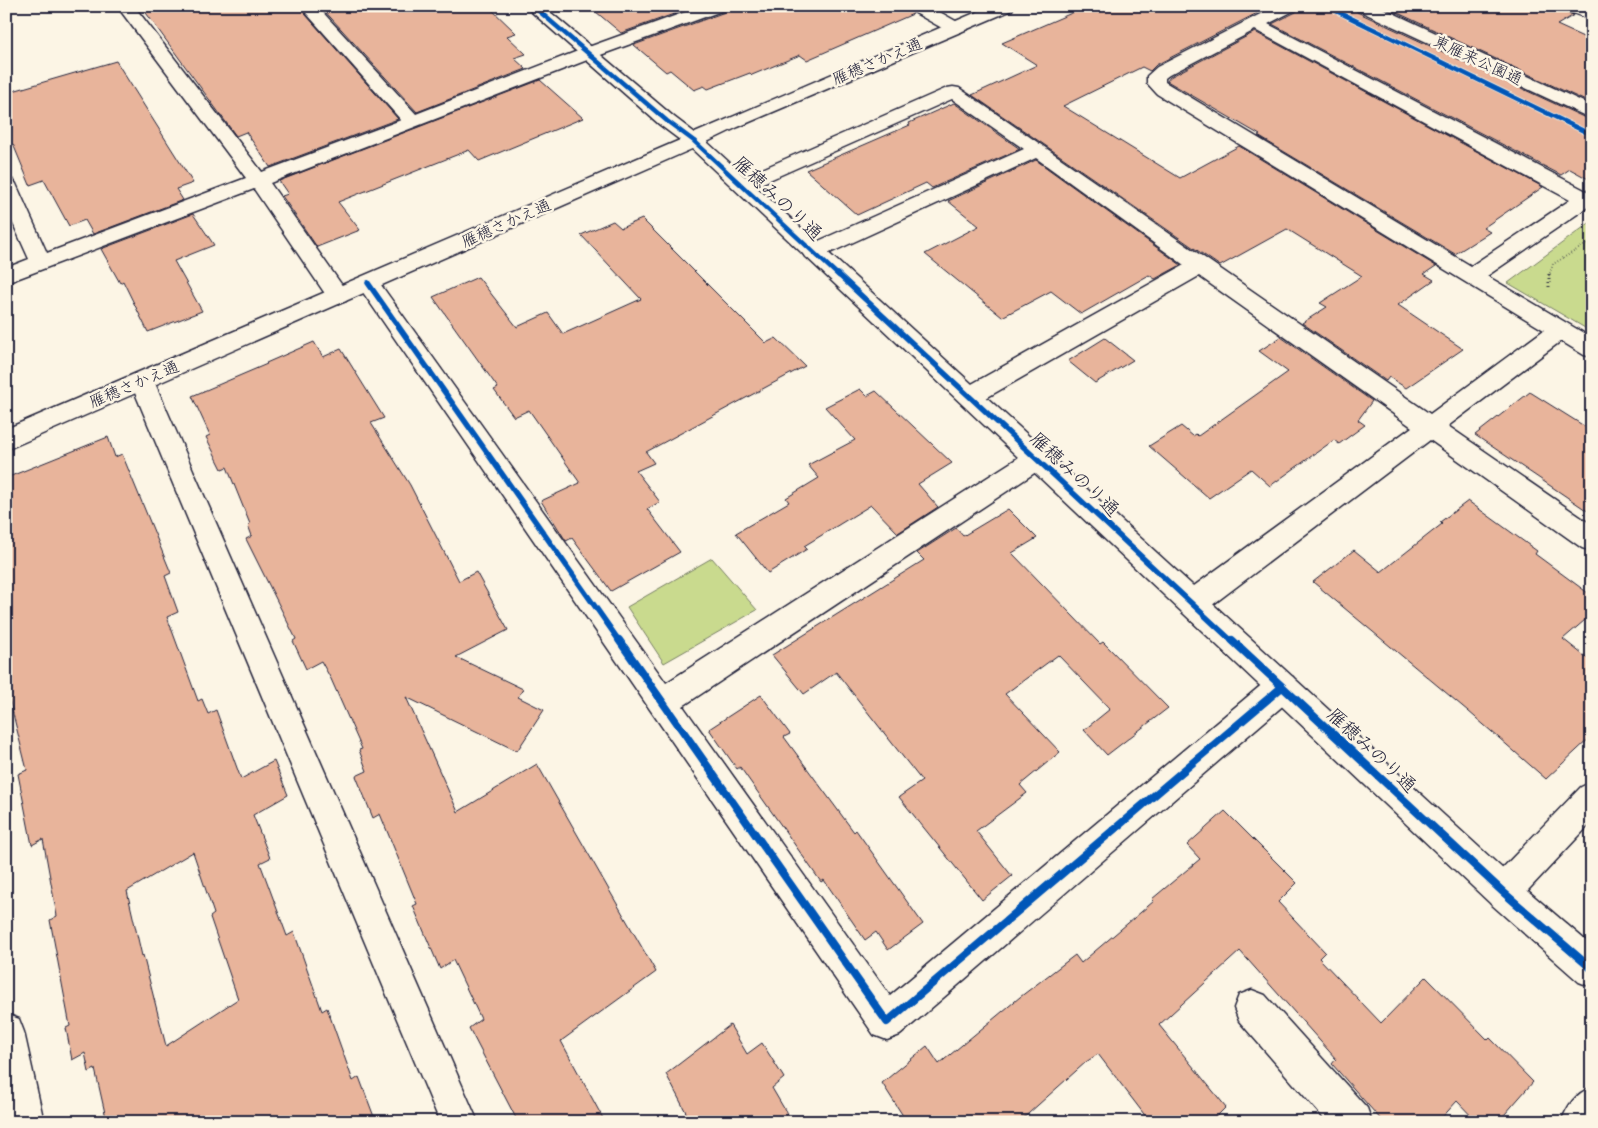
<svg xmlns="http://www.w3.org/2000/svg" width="1598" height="1128" font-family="Sriracha,'Klee One',sans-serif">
<rect width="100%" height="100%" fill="#fcf5e5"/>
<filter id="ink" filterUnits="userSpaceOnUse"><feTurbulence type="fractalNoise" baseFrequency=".02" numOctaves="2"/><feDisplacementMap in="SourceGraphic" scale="10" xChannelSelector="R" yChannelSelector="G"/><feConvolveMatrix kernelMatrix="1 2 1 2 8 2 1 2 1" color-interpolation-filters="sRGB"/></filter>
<g filter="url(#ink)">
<g fill="#c9da8e" stroke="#767e64">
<polygon points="1592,221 1592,332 1508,283"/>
<polygon points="712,558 757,610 664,663 627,607"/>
</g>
<g fill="#e8b49b" stroke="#22223b" fill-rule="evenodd">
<polygon points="141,6 298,6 398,119 270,167 246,132 236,136"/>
<polygon points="320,6 488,6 516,33 507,36 526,54 514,58 526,69 417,112"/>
<polygon points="589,6 696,6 621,33"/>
<polygon points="728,6 906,6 913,14 807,60 800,55 752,75 750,73 708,89 704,86 694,90 670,70 666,72 634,45 725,12"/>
<polygon points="1088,6 1271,6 1156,65 1150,71 1142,67 1063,106 1180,178 1239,146 1436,266 1424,274 1434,280 1398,305 1463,349 1406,388 1389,377 1386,381 1302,323 1327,307 1320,303 1362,276 1287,229 1220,266 972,95 1037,65 1002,43"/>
<polygon points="1299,6 1354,6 1357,12 1592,121 1592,181 1570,169 1561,175 1272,24 1296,12"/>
<polygon points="1383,6 1561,6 1564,12 1574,15 1557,25 1592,41 1592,104"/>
<polygon points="1255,32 1543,187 1483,228 1490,232 1455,254 1258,136 1260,135 1167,81 1170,77"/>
<polygon points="116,61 193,183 176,189 183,200 93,234 85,220 69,226 44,180 30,185 13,144 6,147 6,93"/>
<polygon points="540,80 583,118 479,161 469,150 338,202 360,230 317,247 282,196 288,194 279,181"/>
<polygon points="954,103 1020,149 932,188 926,183 857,215 806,170 910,125 909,123"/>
<polygon points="1036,160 1181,265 1155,279 1149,275 1081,314 1051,291 1002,317 925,254 979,226 948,201"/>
<polygon points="193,214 214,245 174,261 202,311 148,332 123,281 120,283 101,249"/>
<polygon points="642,219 766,343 776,338 805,366 646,452 654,463 636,471 660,502 647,509 680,552 611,591 572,538 566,541 541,501 580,483 529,410 514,417 494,390 498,388 433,297 478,277 517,327 548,313 563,334 641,299 581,235 613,221 621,228"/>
<polygon points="1281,337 1372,401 1358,420 1365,425 1339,444 1334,440 1270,486 1251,469 1209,498 1149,446 1181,426 1193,436 1196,434 1198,436 1288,372 1259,351"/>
<polygon points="1105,338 1133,360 1095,383 1068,361"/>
<polygon points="314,342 323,357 341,349 384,418 371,423 410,485 459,581 476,572 508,630 456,657 523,689 518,697 544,710 517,751 406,697 458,812 537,764 656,972 561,1041 605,1122 518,1122 469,1028 481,1019 453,960 440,969 413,906 417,904 380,814 373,818 356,776 367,771 359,750 362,749 331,679 321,661 306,669 293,641 296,639 246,539 252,536 248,525 250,524 227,467 222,469 206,437 210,435 192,396 267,364 266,363"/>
<polygon points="860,389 867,396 876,391 952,463 918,484 938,507 898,533 871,505 804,546 807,549 768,573 736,533 789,502 786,498 819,478 808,465 855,440 825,407"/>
<polygon points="1530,392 1592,431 1592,514 1475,435"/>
<path d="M 108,437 L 115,457 L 122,454 L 171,573 L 165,576 L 178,612 L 167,617 L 198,701 L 202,699 L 208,714 L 216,710 L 241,779 L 274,761 L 288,795 L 253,815 L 270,858 L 260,863 L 287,936 L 294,932 L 322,1011 L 327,1008 L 353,1081 L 359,1077 L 376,1122 L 107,1122 L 95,1069 L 89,1072 L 85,1053 L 72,1060 L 66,1028 L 70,1026 L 50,920 L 57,916 L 43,839 L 32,845 L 18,774 L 27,770 L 6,686 L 6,478 ZM 193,852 L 214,914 L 210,917 L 238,999 L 166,1046 L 143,955 L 142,956 L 127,891 Z"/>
<polygon points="1468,501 1537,551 1535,554 1592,596 1592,614 1563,639 1592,662 1592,736 1546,779 1468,711 1313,582 1354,550 1381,572 1442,524 1440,522"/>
<polygon points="1008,509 1037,538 1012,553 1100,644 1103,642 1168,708 1107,755 1084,730 1110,709 1058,655 1005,694 1060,752 1020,785 1027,793 976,831 1012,876 982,900 899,797 922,781 836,672 804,694 772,655 924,560 917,553 956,528 963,536"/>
<polygon points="761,695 790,734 784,737 854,832 856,830 923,924 888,950 876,932 865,940 824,880 821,882 740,767 737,769 709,729"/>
<polygon points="1225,811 1297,883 1278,902 1325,952 1319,958 1381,1023 1426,977 1488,1040 1490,1038 1533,1082 1498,1122 1477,1122 1457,1101 1438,1122 1383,1122 1332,1064 1336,1059 1240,951 1159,1025 1226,1107 1211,1122 1150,1122 1098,1054 1086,1062 1019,1122 907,1122 882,1083 927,1046 939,1064 1020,997 1075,955 1081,963 1154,901 1152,899 1200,859 1187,845"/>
<polygon points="730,1025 747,1054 762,1043 784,1078 772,1088 792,1122 691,1122 666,1074"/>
</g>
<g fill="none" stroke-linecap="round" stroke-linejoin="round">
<g stroke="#22223b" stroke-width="3">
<g id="minor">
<polygon points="117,6 134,6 262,172 401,120 300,6 317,6 416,114 583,49 702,6 726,6 724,10 595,57 270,183 346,291 349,296 346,301 338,304 330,301 254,189 6,283 6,268 29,259 6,208 6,178 13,180 16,184 47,253 246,178"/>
<polygon points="908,6 929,6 961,24 963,28 961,32 949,32 910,10"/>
<path d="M 1276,6 L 1297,6 L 1295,10 L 1268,24 L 1592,194 L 1592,204 L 1487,276 L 1592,338 L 1592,357 L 1584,355 L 1561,341 L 1448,426 L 1592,525 L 1592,551 L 1582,548 L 1430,440 L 1203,612 L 1193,615 L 1183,612 L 1179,603 L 1183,594 L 1412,427 L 1199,276 L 979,402 L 970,405 L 961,402 L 958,396 L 961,390 L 1184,265 L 1036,158 L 821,257 L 813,259 L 805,257 L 802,252 L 805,247 L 1024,149 L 952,99 L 749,189 L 742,191 L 735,189 L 732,185 L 735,181 L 947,88 L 953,87 L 959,88 L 1430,414 L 1544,330 L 1157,94 L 1147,83 L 1147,76 L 1157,67 ZM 1255,30 L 1570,200 L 1471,266 L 1165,82 L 1165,78 L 1169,75 Z"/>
<polygon points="1356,6 1378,6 1592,106 1592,119 1358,10"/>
<polygon points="1563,6 1586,6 1592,9 1592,20 1565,10"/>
<polygon points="368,276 376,278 666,683 1027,452 1036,449 1045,452 1049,459 1045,466 683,706 890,996 1271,677 1282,673 1293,677 1297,687 1293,697 900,1035 887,1040 874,1035 360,288 357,283 360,278"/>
<polygon points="142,372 150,375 154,381 478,1122 440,1122 130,381 134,375"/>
<polygon points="1592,782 1592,822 1515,904 1503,909 1491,904 1486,892 1491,880 1581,787"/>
<polygon points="1252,990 1265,995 1367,1108 1372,1122 1327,1122 1239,1021 1234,1008 1239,995"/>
<polygon points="6,1014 19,1019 24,1032 44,1122 6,1122"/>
<path d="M 1592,1087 L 1592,1122 L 1561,1122 C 1568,1105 1575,1094 1592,1087 Z"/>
</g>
</g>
<g stroke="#22223b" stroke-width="3">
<polygon id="tertiary" points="525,6 543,6 674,117 695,133 991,6 1014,6 1012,10 738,127 707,142 1515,880 1592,946 1592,987 1579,982 1491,904 692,149 6,450 6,429 680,140 660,125"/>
</g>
<polyline stroke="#22223b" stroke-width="2" stroke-dasharray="0.5 2.5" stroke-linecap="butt" points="1549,276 1553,264 1592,241"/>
<polyline stroke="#22223b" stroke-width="3" stroke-dasharray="1 3" stroke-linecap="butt" points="1549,287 1549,274"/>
<use href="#minor" fill="#fcf5e5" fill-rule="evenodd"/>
<use href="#tertiary" fill="#fcf5e5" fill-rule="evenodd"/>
<g stroke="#fcf5e5" stroke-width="6">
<g id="cycleway-far2">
<polyline points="533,6 667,121 694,141 839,276"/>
<polyline points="1326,6 1592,135"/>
</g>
</g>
<g stroke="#fcf5e5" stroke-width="9">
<g id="cycleway-far1">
<polyline points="838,274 1233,642"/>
<polyline points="368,283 620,642"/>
</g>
</g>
<g stroke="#fcf5e5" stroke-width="11">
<g id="cycleway">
<polyline points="619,640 887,1022 1282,687"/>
<polyline points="1232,640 1503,892 1592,969"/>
</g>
</g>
<use href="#cycleway-far2" stroke="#0057b8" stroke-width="4.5"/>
<use href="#cycleway-far1" stroke="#0057b8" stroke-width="5.5"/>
<use href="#cycleway" stroke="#0057b8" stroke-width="8"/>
</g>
</g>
<g text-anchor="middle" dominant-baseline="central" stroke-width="5" stroke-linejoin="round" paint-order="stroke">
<g font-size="16" fill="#22223b" stroke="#fcf5e5">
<text transform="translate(1478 60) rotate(25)">東雁来公園通</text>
<text transform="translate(877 61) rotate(-23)">雁穂さかえ通</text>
<text transform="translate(506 223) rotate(-24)">雁穂さかえ通</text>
<text transform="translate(134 384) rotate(-23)">雁穂さかえ通</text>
</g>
<g font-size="19" fill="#22223b" stroke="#fcf5e5">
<text transform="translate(778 198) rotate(43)">雁穂みのり通</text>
<text transform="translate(1075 474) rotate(43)">雁穂みのり通</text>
<text transform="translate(1372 750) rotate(43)">雁穂みのり通</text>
</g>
</g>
<rect width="1598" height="1128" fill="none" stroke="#fcf5e5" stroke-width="25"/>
<rect x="12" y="12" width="1573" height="1103" fill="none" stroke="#22223b" stroke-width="2" filter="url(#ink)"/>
</svg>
